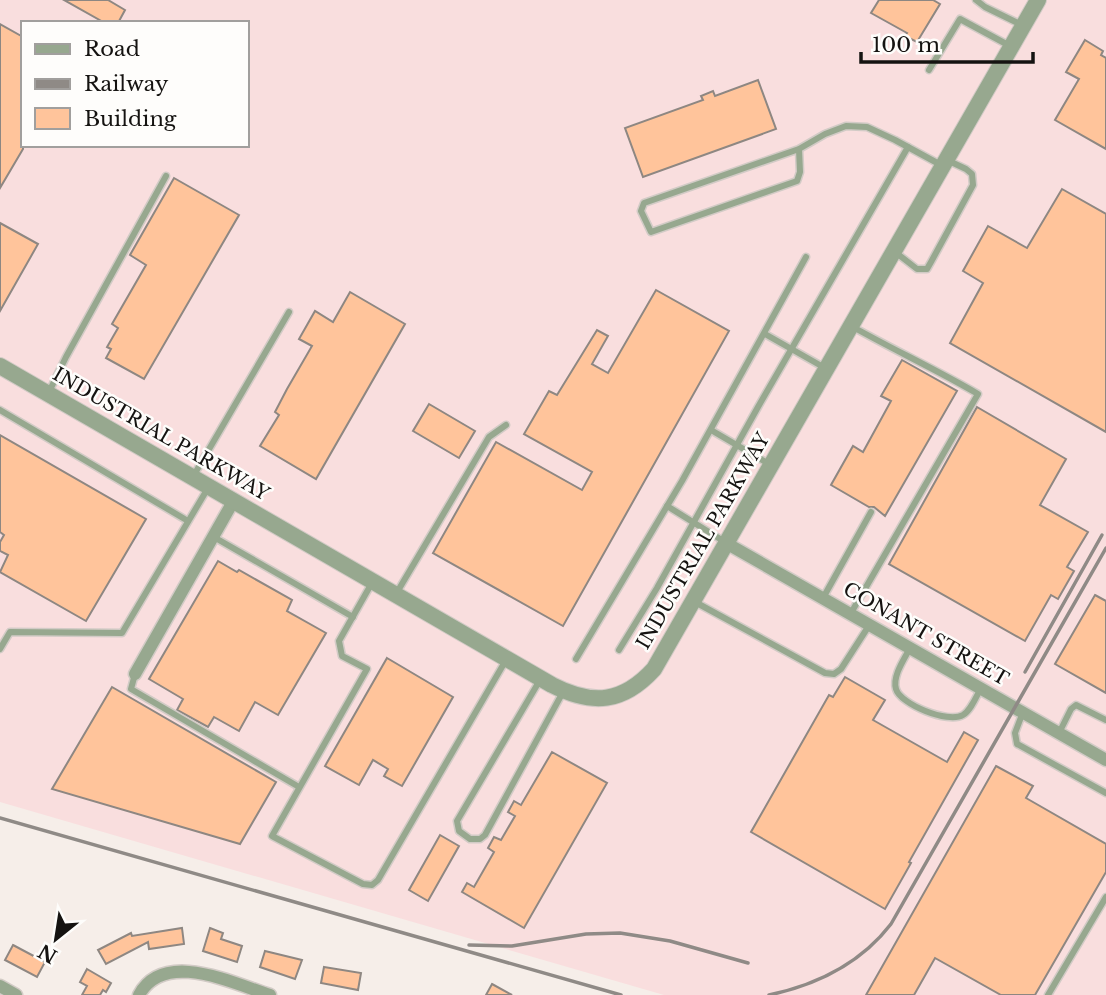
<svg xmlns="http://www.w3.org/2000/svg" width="1106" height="995" font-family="'Libre Baskerville',serif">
<rect width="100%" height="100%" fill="#f6eee9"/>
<path fill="#f9dede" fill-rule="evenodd" d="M 0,0 L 1106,0 L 1106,995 L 664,995 L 0,802 ZM 23,23 L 247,23 L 247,145 L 23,145 Z"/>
<g fill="#ffc49b" stroke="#8e8782" stroke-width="2">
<polygon points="64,0 108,0 125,10 118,23 105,23"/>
<polygon points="879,0 933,0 940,4 917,42 905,36 907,33 871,13"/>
<polygon points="0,24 23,37 23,149 0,188"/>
<polygon points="1085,40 1103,51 1101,55 1106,58 1106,149 1055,120 1079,79 1066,72"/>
<polygon points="758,80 776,129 643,177 625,128 703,100 701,96 713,91 715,96"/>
<polygon points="174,178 239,215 144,379 106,358 111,349 107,347 118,328 112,324 146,265 130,255"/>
<polygon points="1062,189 1106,214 1106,432 950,343 983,283 963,271 988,226 1027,248"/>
<polygon points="0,223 38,244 0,311"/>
<polygon points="656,290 729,331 563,626 433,553 496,442 582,490 592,472 524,434 549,391 557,395 597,330 608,336 592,364 608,373"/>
<polygon points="350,292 405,324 316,479 260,446 279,415 275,412 287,389 312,346 299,339 315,311 333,322"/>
<polygon points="902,360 957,391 885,516 874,507 869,507 831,485 853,446 863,452 891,401 881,396"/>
<polygon points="429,404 475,431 459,458 413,431"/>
<polygon points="977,407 1066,459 1040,505 1088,532 1067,567 1074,571 1058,599 1051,595 1025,641 889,564"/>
<polygon points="0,435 146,519 86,621 0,572 8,555 0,551 0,542 4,535 0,532"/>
<polygon points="218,561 237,572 239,570 292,600 287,611 326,633 278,715 255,702 239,731 214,717 208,727 177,710 183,699 149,679"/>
<polygon points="1095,595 1106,601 1106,693 1055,664"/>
<polygon points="387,658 453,697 402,786 384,776 388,769 373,760 359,785 325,766"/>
<polygon points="845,677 885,700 873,720 947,762 964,732 978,740 909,862 911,863 885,909 751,832 829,695 833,697"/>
<polygon points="112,687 276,782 240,844 52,789"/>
<polygon points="552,752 607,783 524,928 462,892 467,883 474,887 494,852 488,848 494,837 501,840 515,816 508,812 514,801 521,805"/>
<polygon points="996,766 1033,786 1026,798 1106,844 1106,872 1035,995 1001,995 935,958 914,995 866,995"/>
<polygon points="440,835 459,846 428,901 409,890"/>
<polygon points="182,928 184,944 149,949 148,942 106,964 98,950 131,933 132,936"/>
<polygon points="210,928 223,933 221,939 242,946 237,962 203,951"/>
<polygon points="13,945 45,962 37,977 5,960"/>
<polygon points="265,951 302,960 295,979 260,967"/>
<polygon points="324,967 361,973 358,990 321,983"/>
<polygon points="87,969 111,983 106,992 103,990 100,995 82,995 87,986 80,982"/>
<polygon points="492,984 512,995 486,995"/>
</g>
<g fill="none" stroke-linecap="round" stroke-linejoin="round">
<g stroke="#d2cbc6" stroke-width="9">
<g id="service">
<polyline points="976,0 985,7 1022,25"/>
<polyline points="929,70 960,19 1010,46"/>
<polyline points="799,149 800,172 797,181 651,232 641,211 644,203 799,149 825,134 846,126 867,127 895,140 941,165"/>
<polyline points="895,252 917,269 927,269 931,262 973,185 972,174 966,169 949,161"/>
<polyline points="765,334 825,368"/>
<polyline points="49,392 66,357 166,176"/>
<polyline points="0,410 188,521"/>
<polyline points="711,430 769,464"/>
<polyline points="194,475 289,312"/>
<polyline points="667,506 725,542"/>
<polyline points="212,536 353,617"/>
<polyline points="373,581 339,641 342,656 367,669 272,836 363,884 372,885 378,880 506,660"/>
<polyline points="396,594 489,437 506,425"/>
<polyline points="823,598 871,512"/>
<polyline points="695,602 825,673 834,674 841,669 870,624"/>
<path d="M 851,613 L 978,394 C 937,370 894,350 853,327"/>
<path d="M 910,648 C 905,658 892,676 896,689 C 900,704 948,724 963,715 C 971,710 976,697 981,688"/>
<polyline points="0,649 10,632 122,633 208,488"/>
<polyline points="619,650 657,588 758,407 908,147"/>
<polyline points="576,659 682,481 806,257"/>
<polyline points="135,674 131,689 299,787"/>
<polyline points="540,680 457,821 459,831 470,839 480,839 485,835 563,692"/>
<polyline points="1023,712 1015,733 1017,744 1106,793"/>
<polyline points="1059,733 1071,709 1076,705 1106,720"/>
<polyline points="1048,995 1106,897"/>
</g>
</g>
<g stroke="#d2cbc6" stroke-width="15">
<g id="minor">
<polyline points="726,543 1106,760"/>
<polyline points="135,674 234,500"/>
<polyline points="0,986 16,995"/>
<path d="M 139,995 C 164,949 232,983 270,995"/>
</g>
</g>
<g stroke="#d2cbc6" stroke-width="18">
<path id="tertiary" d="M 0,366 L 552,685 C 593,706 623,703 654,669 L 1038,0"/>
</g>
<use href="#service" stroke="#97a88f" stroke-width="6"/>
<use href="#minor" stroke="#97a88f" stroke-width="12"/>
<use href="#tertiary" stroke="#97a88f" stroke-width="16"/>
<g stroke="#8f8a86" stroke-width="3.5">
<polyline points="1025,672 1102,535"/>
<polyline points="0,818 621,995"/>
<polyline points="469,945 512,946 586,934 620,933 670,941 748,963"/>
<path d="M 769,995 C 816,985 861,963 891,924 L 1106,548"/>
</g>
</g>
<g text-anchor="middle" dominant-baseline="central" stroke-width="5" stroke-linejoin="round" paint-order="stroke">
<g font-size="19" fill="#151311" stroke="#fefdfb">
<text transform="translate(161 434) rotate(30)">INDUSTRIAL PARKWAY</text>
<text transform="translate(703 541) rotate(-60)">INDUSTRIAL PARKWAY</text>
<text transform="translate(926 634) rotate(30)">CONANT STREET</text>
</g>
</g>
<rect x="21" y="21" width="228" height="126" fill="#fefdfb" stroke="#a19f9d" stroke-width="2"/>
<rect x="35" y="44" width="35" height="10" fill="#97a88f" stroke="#a19f9d" stroke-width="2"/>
<text x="84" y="56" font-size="21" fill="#151311">Road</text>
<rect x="35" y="79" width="35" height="10" fill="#8f8a86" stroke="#a19f9d" stroke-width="2"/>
<text x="84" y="91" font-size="21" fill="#151311">Railway</text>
<rect x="35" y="108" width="35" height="21" fill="#ffc49b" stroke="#a19f9d" stroke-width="2"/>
<text x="84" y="126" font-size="21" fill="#151311">Building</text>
<g transform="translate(56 939) rotate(210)" stroke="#fefdfb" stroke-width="5" paint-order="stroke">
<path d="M0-5L12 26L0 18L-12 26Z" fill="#151311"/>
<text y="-10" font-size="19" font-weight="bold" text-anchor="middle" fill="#151311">N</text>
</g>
<path d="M861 52v10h172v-10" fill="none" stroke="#151311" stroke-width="3.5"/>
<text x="872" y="52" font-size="21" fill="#151311" stroke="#fefdfb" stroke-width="5" paint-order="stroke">100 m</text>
</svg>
